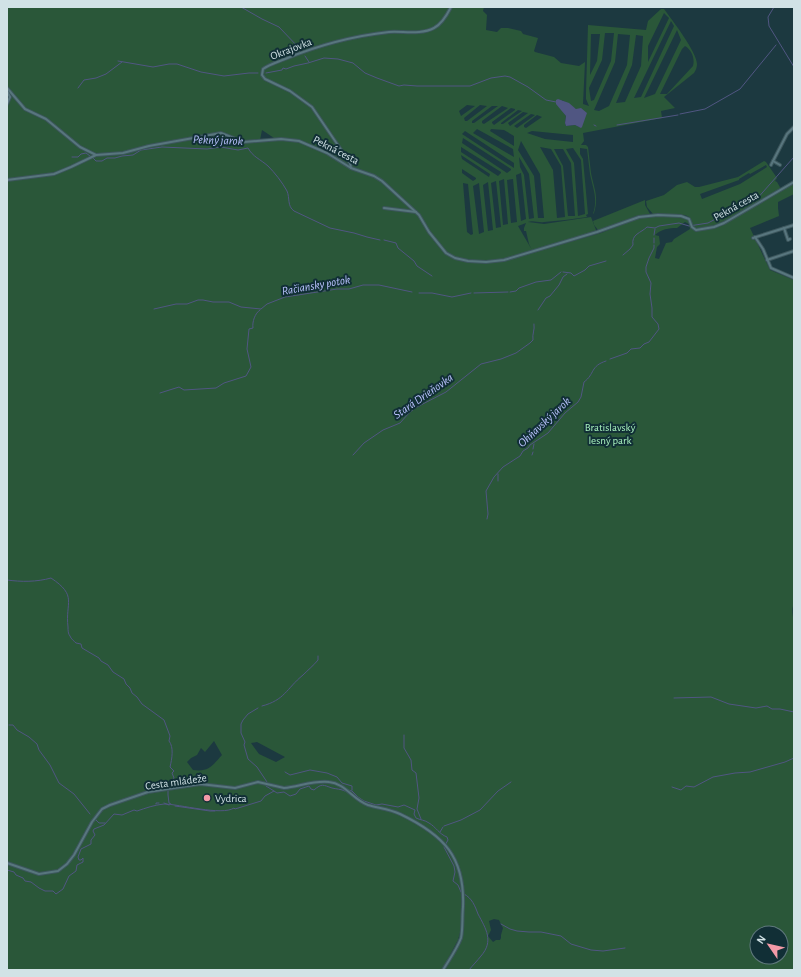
<svg xmlns="http://www.w3.org/2000/svg" width="801" height="977" font-family="'Alegreya Sans',sans-serif">
<rect width="100%" height="100%" fill="#1c3940"/>
<g fill="#2a5739" fill-rule="evenodd">
<path d="M 7,7 L 484,7 L 483,11 L 487,15 L 486,30 L 497,32 L 501,28 L 508,28 L 521,31 L 523,34 L 538,38 L 534,51 L 535,52 L 554,57 L 561,63 L 579,66 L 585,62 L 583,104 L 589,106 L 586,99 L 586,92 L 588,25 L 646,30 L 648,21 L 661,9 L 664,9 C 672,20 697,52 697,64 C 697,67 696,70 694,73 L 664,97 L 675,108 L 661,111 L 662,118 L 583,133 L 584,141 L 581,145 L 586,145 L 588,147 C 589,156 590,164 591,173 C 594,189 599,196 594,213 L 593,214 C 598,198 593,189 590,174 C 589,166 588,157 587,149 L 580,148 L 580,154 L 583,159 L 588,214 L 586,215 L 587,217 C 572,219 558,221 544,222 C 539,223 533,220 528,222 L 544,224 L 591,217 L 596,230 L 595,232 L 534,252 L 535,252 L 601,233 L 639,218 L 664,216 L 683,217 L 692,222 L 689,217 L 685,215 L 653,214 L 647,207 L 646,201 L 664,195 L 677,185 L 687,182 L 695,187 L 699,187 L 738,177 L 764,161 L 766,162 L 777,178 L 775,181 L 777,182 L 781,189 L 784,189 L 794,183 L 794,194 L 778,202 L 778,208 L 779,216 L 750,228 L 770,270 L 794,280 L 794,604 C 791,609 793,616 794,622 L 794,970 L 445,970 L 461,941 L 463,930 L 461,929 L 458,940 L 442,970 L 7,970 ZM 664,13 L 669,18 L 648,62 L 648,46 ZM 671,21 L 674,26 L 641,97 L 634,98 ZM 677,30 L 681,40 L 655,94 L 644,98 ZM 605,33 L 614,33 L 611,61 L 594,100 L 591,101 L 589,88 L 602,60 ZM 591,34 L 600,34 L 597,61 L 590,75 ZM 618,34 L 630,35 L 627,65 L 609,106 L 599,111 L 594,110 L 615,62 ZM 636,35 L 643,36 L 641,66 L 625,102 L 616,103 L 632,65 ZM 685,46 C 692,50 695,59 693,66 L 667,94 L 660,94 L 682,49 ZM 562,100 L 576,109 L 579,127 L 575,125 L 566,126 L 565,123 L 566,116 L 563,112 ZM 467,105 L 475,106 L 461,116 L 459,111 ZM 480,105 L 487,106 L 467,121 L 465,121 L 464,118 ZM 492,106 L 498,106 L 474,123 L 472,123 L 472,121 ZM 502,106 L 508,108 L 484,124 L 482,123 L 482,121 ZM 511,108 L 515,109 L 515,110 L 494,125 L 492,123 L 492,122 ZM 518,110 L 522,111 L 503,124 L 501,124 L 501,123 ZM 523,112 L 528,113 L 510,126 L 508,123 ZM 531,114 L 535,115 L 517,128 L 514,126 ZM 537,115 L 542,117 L 526,128 L 524,127 L 524,125 ZM 477,129 L 513,149 L 514,157 L 473,133 ZM 491,129 L 504,130 L 514,136 L 514,146 L 490,131 ZM 262,130 L 274,138 L 260,140 ZM 465,131 L 514,163 L 514,168 L 462,134 ZM 532,131 L 573,135 L 573,142 L 545,139 L 527,133 ZM 463,138 L 511,169 L 511,170 L 507,173 L 462,143 ZM 521,141 L 540,174 L 544,218 L 538,218 L 534,176 L 518,150 ZM 461,147 L 501,172 L 501,173 L 498,176 L 461,152 ZM 540,147 L 551,149 L 561,166 L 565,217 L 557,218 L 553,170 ZM 573,148 L 581,160 L 585,214 L 578,216 L 574,163 L 566,149 ZM 554,149 L 563,149 L 571,163 L 575,216 L 568,216 L 563,166 ZM 461,155 L 490,174 L 489,177 L 462,159 ZM 519,157 L 529,174 L 534,218 L 529,219 L 524,175 L 520,167 ZM 766,165 L 767,167 L 740,184 L 702,199 L 700,194 L 739,180 L 739,179 L 749,173 L 750,174 ZM 462,169 L 476,178 L 476,179 L 473,181 L 462,173 ZM 521,173 L 526,219 L 521,221 L 516,175 ZM 504,179 L 508,224 L 503,225 L 499,181 ZM 513,179 L 517,222 L 511,223 L 507,180 ZM 496,181 L 501,227 L 496,228 L 491,183 ZM 488,182 L 493,230 L 488,231 L 483,185 ZM 463,183 L 468,184 L 473,234 L 471,235 L 467,232 ZM 479,183 L 484,232 L 479,234 L 473,186 ZM 685,222 L 689,224 L 690,229 L 674,239 L 672,242 L 666,243 L 659,259 L 655,258 L 657,247 L 660,244 L 659,236 L 655,235 C 661,229 669,228 677,228 ZM 526,223 L 524,228 L 524,231 L 526,231 L 529,244 L 532,250 L 518,226 ZM 214,741 L 222,755 C 212,766 209,772 193,770 L 187,762 L 191,758 L 197,755 L 201,748 L 205,752 ZM 257,742 L 285,757 L 276,762 L 259,754 L 251,743 ZM 494,919 L 499,920 L 503,928 L 501,935 L 501,938 L 500,940 L 496,940 L 493,942 L 488,936 L 491,930 L 489,921 ZM 757,933 L 781,933 L 781,957 L 757,957 Z"/>
<polygon points="645,200 645,205 650,214 636,216 599,231 594,225 593,221"/>
</g>
<polygon fill="#505682" points="558,99 569,103 576,109 581,108 587,113 582,127 581,128 575,125 566,126 565,123 566,116 556,104 556,100"/>
<g fill="none" stroke-linecap="round" stroke-linejoin="round">
<g stroke="#505682" stroke-width="1">
<polyline points="241,7 262,19 279,27 300,49"/>
<polyline points="774,7 768,17 769,26 794,67"/>
<polyline points="305,56 309,62"/>
<polyline points="118,61 153,67 169,64 177,64 201,72 224,76 249,73 258,73"/>
<polyline points="266,73 282,70 283,68 286,69 294,66 308,63 324,58 338,59 353,63 365,73 377,78 399,86 404,85 417,86 470,86 491,78 505,76 510,77 528,87 546,100 556,102"/>
<polyline points="78,88 84,80 96,78 106,74 122,62"/>
<polyline points="680,114 705,109 740,89 776,45"/>
<polyline points="594,125 596,126"/>
<polyline points="617,125 678,115"/>
<polyline points="72,157 78,157 81,154 86,153 90,156"/>
<path d="M 93,158 L 96,161 L 102,161 L 107,158 L 115,158 L 122,156 L 133,155 L 141,150 L 162,147 L 207,149 L 221,147 L 238,150 L 248,148 C 253,157 260,159 268,166 C 275,173 282,182 287,191 C 290,198 287,206 294,211 L 330,228 L 354,233 L 367,237 L 380,240"/>
<polyline points="654,235 655,229"/>
<polyline points="384,240 396,243 398,248 414,261 417,266 432,276"/>
<polyline points="654,243 654,238"/>
<path d="M 623,255 L 630,249 L 633,245 C 631,234 641,233 647,227 L 655,228 L 659,226 L 679,223 L 689,226 L 708,223 L 725,214 L 732,214 L 737,209 L 753,201 L 755,201 L 794,157"/>
<polyline points="563,272 571,273 574,276 585,270 589,266 606,261"/>
<polyline points="510,292 516,291 519,288 536,282 551,280 561,272"/>
<polyline points="419,293 432,293 452,297 471,293"/>
<polyline points="474,293 508,292"/>
<polyline points="154,309 176,304 187,304 198,300 203,300 213,302 229,302 241,307 261,309 267,304 285,297 337,289 349,289 363,285 379,285 412,292"/>
<polyline points="538,310 546,298 550,296 559,285 563,277 567,274"/>
<polyline points="610,359 627,353 631,349 640,348 644,344 649,342 659,329 658,324 652,317 652,308 650,294 651,283 646,272 646,267 649,258 654,248 654,245"/>
<path d="M 160,393 L 179,387 L 184,390 L 216,388 L 224,383 L 246,376 L 251,367 L 247,349 L 249,329 L 253,328 C 252,322 255,313 260,310"/>
<polyline points="533,449 534,444"/>
<path d="M 353,455 L 364,443 L 383,430 L 400,423 L 409,413 L 415,408 L 446,392 L 481,364 L 501,359 L 516,353 L 530,343 L 533,340 C 532,334 535,330 534,324"/>
<polyline points="532,455 533,452"/>
<polyline points="498,474 498,481"/>
<path d="M 487,519 L 488,514 L 486,491 L 494,477 L 503,467 L 520,456 L 523,451 L 528,448 L 530,445 L 548,433 L 565,413 L 578,402 L 581,397 L 584,382 C 595,374 590,366 606,361"/>
<path d="M 7,580 C 21,582 37,582 51,578 C 78,596 65,602 68,627 C 68,630 68,634 70,636 C 71,639 74,641 76,643 L 81,644 L 82,648 L 99,658 L 101,661 L 108,665 L 113,672 L 124,679 L 126,684 L 130,688 L 132,693 L 137,697 L 142,704 L 164,720 L 170,736 L 169,741 C 174,747 172,759 170,767 L 174,771 L 172,773 L 174,778 L 168,784 L 168,795 L 169,803 L 171,804"/>
<polyline points="674,698 711,697 729,704 756,708 767,706 772,709 780,709 794,712"/>
<path d="M 262,706 C 285,700 286,689 303,675 C 308,670 314,665 318,660 L 318,656"/>
<polyline points="258,708 248,714 243,720 241,724 241,733 245,742 244,745 248,759 257,767 267,782"/>
<polyline points="9,725 13,725 17,730 29,737 37,744 39,750 50,765 59,783 74,794 90,814"/>
<polyline points="404,735 404,748 411,760 412,770 416,773 419,798 417,809 421,819"/>
<polyline points="285,772 290,775 310,770 327,773 337,777 342,783 352,786 352,790"/>
<polyline points="266,786 274,791"/>
<polyline points="672,787 681,790 686,786 694,787 713,777 735,773 750,772 785,762 794,758"/>
<path d="M 348,790 L 352,791 L 358,797 L 364,801 L 376,805 L 382,804 L 398,807 L 404,805 L 415,810 L 414,814 L 416,818 C 420,820 425,820 429,823 C 436,827 439,834 447,837 L 448,840 L 444,847 L 454,866 L 455,872 L 453,881 L 458,885 L 461,892"/>
<polyline points="164,803 169,805"/>
<polyline points="156,804 156,803 159,803"/>
<polyline points="175,806 210,811 215,811"/>
<polyline points="96,820 99,823 105,823"/>
<polyline points="444,826 461,820 480,810 498,791 511,782"/>
<polyline points="440,832 443,827"/>
<path d="M 7,870 L 14,872 L 16,875 L 23,878 L 25,881 L 31,882 L 39,888 L 45,891 L 53,891 L 56,894 L 63,889 L 69,876 L 76,871 L 77,865 L 83,862 L 83,858 L 81,860 L 79,860 L 78,857 L 81,849 L 91,844 L 91,840 L 95,835 L 93,831 L 94,829 L 104,825 L 114,814 L 122,815 L 134,810 L 137,811 C 146,808 154,805 164,804 C 179,804 222,816 234,808 L 235,809 L 261,801 L 265,796 L 274,791 L 277,793 L 284,792 L 290,796 L 296,794 L 300,789 L 309,786 L 311,789 L 314,790 C 322,783 323,785 332,788 C 336,789 341,789 345,791"/>
<path d="M 464,894 C 472,898 475,906 478,914 C 486,929 494,941 481,956 C 477,961 473,965 469,970"/>
<polyline points="501,924 510,929 517,931 529,932 541,932 561,936 571,944 591,950 603,951 625,948"/>
</g>
<g stroke="#3c565c" stroke-width="4">
<g id="street">
<polyline points="7,88 25,109 46,119 80,147 96,155"/>
<polyline points="7,91 10,97 7,104"/>
<polyline points="773,161 780,165"/>
<polyline points="771,165 787,134 794,127"/>
<path d="M 351,168 L 350,163 L 312,107 L 290,91 L 265,79 L 262,75 L 263,69 C 270,64 278,62 285,59 C 319,45 353,36 389,32 C 403,31 421,35 434,28 C 442,24 447,15 451,7"/>
<polyline points="7,180 54,174 71,167 96,155 123,153 149,146 221,133 244,142 281,139 299,141 327,153 351,168 374,176 382,181 419,215 429,232 446,253 455,258 468,261 486,262 504,260 597,232 639,217 658,215 681,216 689,219 692,227 696,230 714,227 724,223 794,182"/>
<polyline points="384,208 416,212"/>
<polyline points="784,228 788,240 790,239"/>
<polyline points="755,237 763,249 771,268 794,278"/>
<polyline points="753,238 794,225"/>
<polyline points="767,260 794,251"/>
<path d="M 7,863 L 39,874 L 58,871 L 67,864 L 74,855 L 92,822 L 102,809 L 110,805 L 148,792 L 200,784 L 235,788 L 258,782 L 284,788 C 298,787 314,780 329,782 C 345,783 353,800 368,805 C 378,808 390,809 400,814 C 444,835 465,857 463,907 C 462,917 463,929 461,938 C 457,949 449,960 443,970"/>
</g>
</g>
<use href="#street" stroke="#58767e" stroke-width="2"/>
</g>
<circle fill="#f39aa7" stroke="#112f36" stroke-width="1.5" cx="207" cy="798" r="4"/>
<g text-anchor="middle" dominant-baseline="central" stroke-width="4" stroke-linejoin="round" paint-order="stroke">
<g font-size="11" fill="#d1e2e6" stroke="#112f36">
<text transform="translate(291 49) rotate(-21)">Okrajovka</text>
<text transform="translate(336 150) rotate(27)">Pekná cesta</text>
<text transform="translate(736 206) rotate(-29)">Pekná cesta</text>
<text transform="translate(176 782) rotate(-8)">Cesta mládeže</text>
</g>
<g font-size="11" fill="#aaf3bf" stroke="#112f36">
<text x="610" y="427">Bratislavský<tspan x="610" dy="13">lesný park</tspan></text>
</g>
<g font-size="11" fill="#d1e2e6" stroke="#112f36" text-anchor="start">
<text x="215" y="798">Vydrica</text>
</g>
<g font-size="12" font-style="italic" fill="#b9c2fd" stroke="#112f36">
<text transform="translate(218 140) rotate(2)">Pekný jarok</text>
<text transform="translate(316 285) rotate(-10)">Račiansky potok</text>
<text transform="translate(423 396) rotate(-35)">Stará Drieňovka</text>
<text transform="translate(544 422) rotate(-43)">Ohňavský jarok</text>
</g>
</g>
<rect width="801" height="977" fill="none" stroke="#d1e2e6" stroke-width="16"/>
<g transform="translate(769 945) rotate(304)"><circle r="19" fill="#112f36" stroke="#5e777c"/>
<path d="M0-3L7 15L0 10L-7 15Z" fill="#f39aa7"/>
<text y="-6" font-size="11" font-weight="bold" text-anchor="middle" fill="#d1e2e6">N</text>
</g>
</svg>
